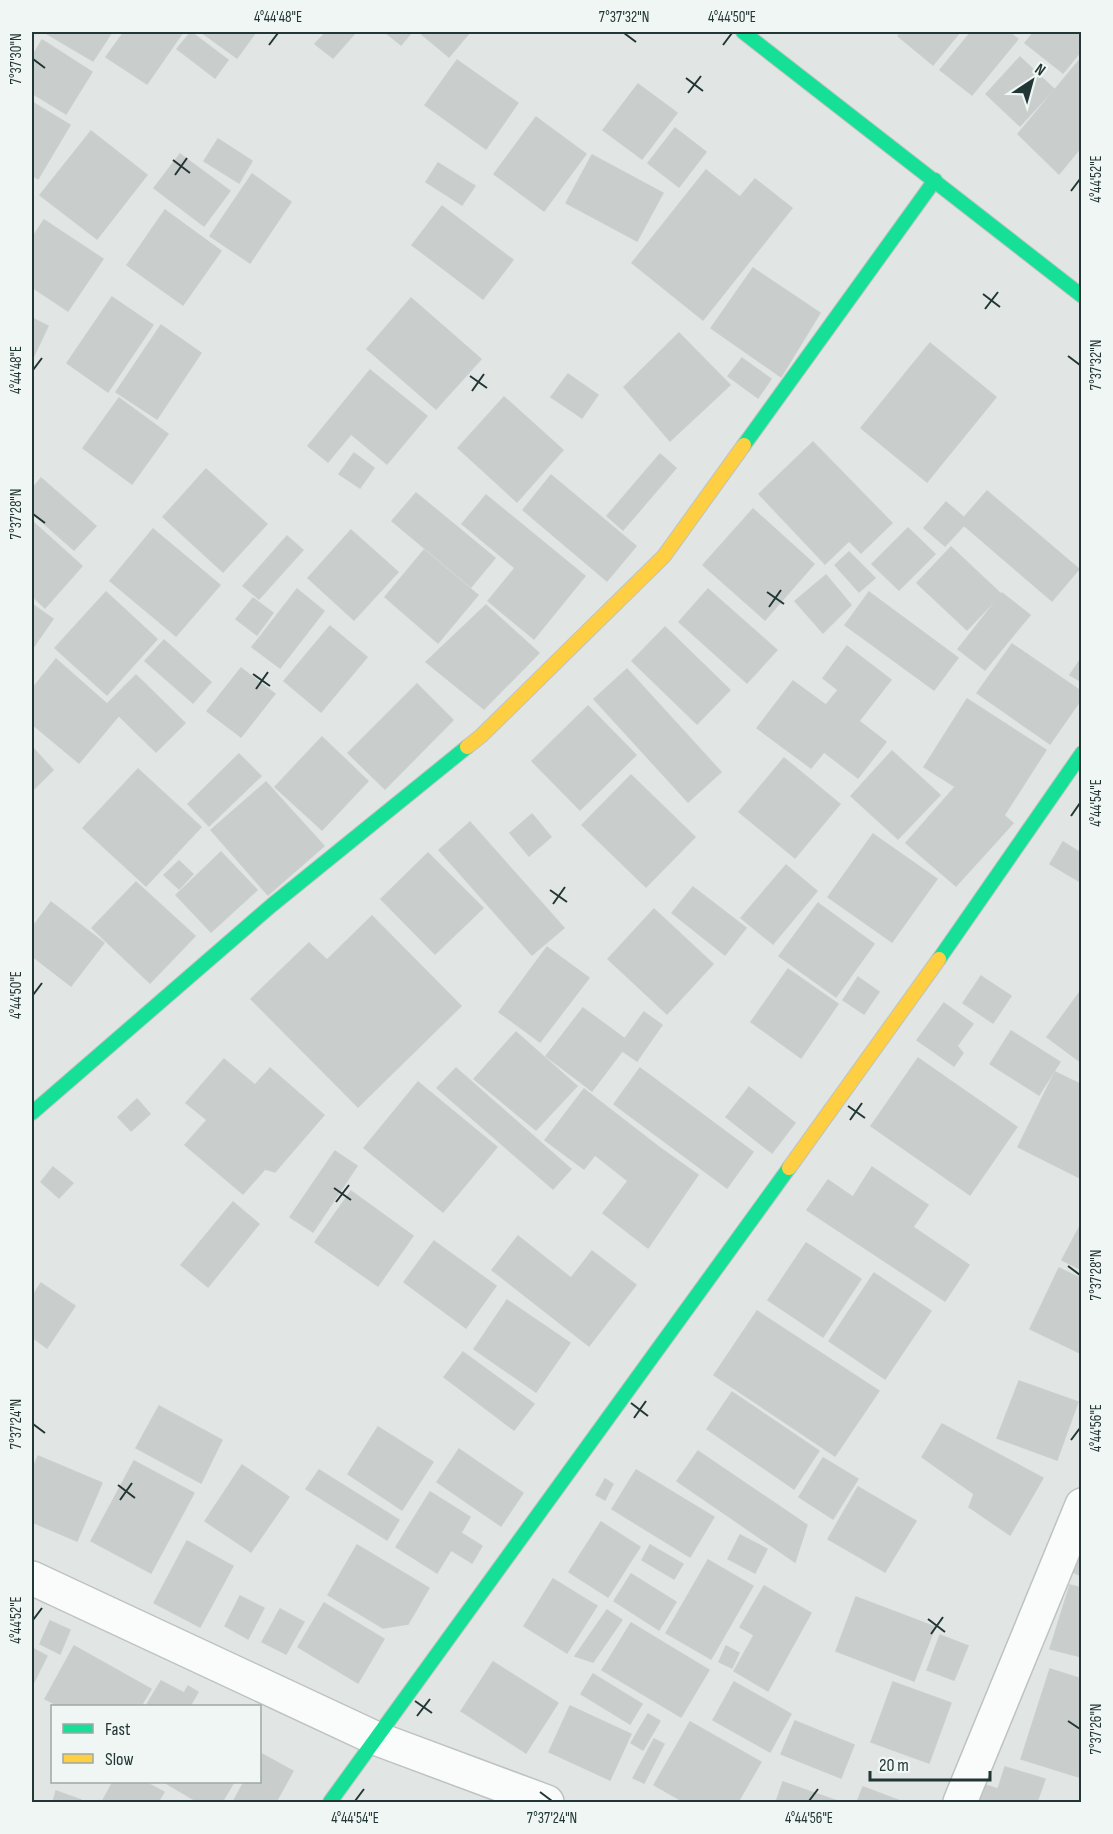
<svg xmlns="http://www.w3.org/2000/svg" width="1113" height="1834" font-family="'Sofia Sans Condensed',sans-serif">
<rect width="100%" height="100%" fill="#e1e6e5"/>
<g fill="#c9cdcc" stroke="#cacfce" stroke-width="1.5">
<polygon points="44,32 112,32 93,61"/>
<polygon points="124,32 183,32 147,84 106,57"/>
<polygon points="191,32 228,60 215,78 177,49"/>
<polygon points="201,32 256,32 237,58"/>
<polygon points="326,32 356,32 333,58 315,44"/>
<polygon points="385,32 412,32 401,45"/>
<polygon points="419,32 470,32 449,57"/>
<polygon points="902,32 960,32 933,65 898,36"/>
<polygon points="971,32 1008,32 1018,39 972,95 940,70"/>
<polygon points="1034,32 1082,32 1082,50 1063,73 1025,43"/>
<polygon points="42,40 92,72 66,114 32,93 32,57"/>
<polygon points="1020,57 1054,89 1020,126 986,94"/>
<polygon points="1082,57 1082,146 1059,174 1018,134"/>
<polygon points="457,60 518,103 486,149 425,105"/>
<polygon points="638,84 677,113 642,159 603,130"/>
<polygon points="32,102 70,125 38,179 32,175"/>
<polygon points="536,117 586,154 544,211 494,174"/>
<polygon points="675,128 706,152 679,187 648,163"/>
<polygon points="91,131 147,175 97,239 40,195"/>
<polygon points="218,139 252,161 239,183 204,161"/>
<polygon points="180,154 230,191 204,226 154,188"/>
<polygon points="592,155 663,193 637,241 566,203"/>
<polygon points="438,163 475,186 462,205 426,182"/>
<polygon points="706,170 740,197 755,179 792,208 703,320 632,263"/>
<polygon points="252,174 291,202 250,263 210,236"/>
<polygon points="442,206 513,260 483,299 412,245"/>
<polygon points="165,210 221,251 183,305 127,265"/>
<polygon points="44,220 103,259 68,311 32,287 32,238"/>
<polygon points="753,268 820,313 781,377 711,328"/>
<polygon points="112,297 153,325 108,392 67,363"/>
<polygon points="411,298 481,359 436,409 367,349"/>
<polygon points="32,318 48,326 32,360"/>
<polygon points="161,325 201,353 157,419 116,392"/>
<polygon points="679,333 730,385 670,441 624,387"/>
<polygon points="930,343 996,397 927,482 861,428"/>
<polygon points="742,358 771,379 758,398 728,376"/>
<polygon points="370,370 427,416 387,464 351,434 328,462 308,446"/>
<polygon points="568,374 598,395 582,418 551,397"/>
<polygon points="504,397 563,450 517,502 458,448"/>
<polygon points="119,398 168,434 132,484 83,448"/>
<polygon points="813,442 892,523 861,553 849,541 825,564 759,494"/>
<polygon points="354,453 374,468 360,488 339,474"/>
<polygon points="660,454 676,468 623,530 607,516"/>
<polygon points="206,469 267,524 223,572 163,517"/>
<polygon points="551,475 636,546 607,581 523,510"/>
<polygon points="41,478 96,526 74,550 32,513 32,489"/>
<polygon points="987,491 1079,569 1052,601 960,522"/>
<polygon points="416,493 495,558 471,587 392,521"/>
<polygon points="486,495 585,576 534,639 488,601 515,568 462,524"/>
<polygon points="946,502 968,521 945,546 924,528"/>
<polygon points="753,509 814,564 765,620 703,565"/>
<polygon points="32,521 82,566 45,608 32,596"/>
<polygon points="908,528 935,554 899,590 872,564"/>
<polygon points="153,529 220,585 176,636 110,581"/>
<polygon points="351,530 398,572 354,620 308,578"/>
<polygon points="287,536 303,550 259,599 243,586"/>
<polygon points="951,547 1001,594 967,630 917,583"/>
<polygon points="424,550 478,595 438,643 385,597"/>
<polygon points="849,552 875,578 859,592 835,565"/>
<polygon points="826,575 851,605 823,633 795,601"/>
<polygon points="297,589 324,611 280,668 252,647"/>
<polygon points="708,589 777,650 747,683 679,622"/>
<polygon points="106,592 157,639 107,695 55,648"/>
<polygon points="869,592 958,658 934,690 845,625"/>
<polygon points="1002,593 1030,615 985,670 958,649"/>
<polygon points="253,598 273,613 257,635 236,619"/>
<polygon points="32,604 53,619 32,649"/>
<polygon points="486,605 539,653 484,709 426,662"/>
<polygon points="330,626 367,657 321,712 284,681"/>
<polygon points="665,627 730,690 697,724 632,661"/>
<polygon points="164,640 211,682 193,703 145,661"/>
<polygon points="1012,644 1082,692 1082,698 1050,744 977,693"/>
<polygon points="847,646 891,680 859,721 886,742 858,778 824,752 811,768 757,728 793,681 826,705 838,690 823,678"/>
<polygon points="1082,657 1082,682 1070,675"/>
<polygon points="56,659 107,704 121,713 79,763 32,724 32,689"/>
<polygon points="241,668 275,694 241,737 207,711"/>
<polygon points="627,669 721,772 688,802 594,699"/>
<polygon points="136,675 185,723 156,752 107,704"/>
<polygon points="417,684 453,720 385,789 348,753"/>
<polygon points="967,699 1046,750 1003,817 924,767"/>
<polygon points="588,706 636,755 580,810 532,761"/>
<polygon points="322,737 368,781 322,830 275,787"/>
<polygon points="32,747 53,770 32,791"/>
<polygon points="892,751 940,795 898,839 851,796"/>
<polygon points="239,754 261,776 209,826 188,804"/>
<polygon points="784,758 840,804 795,858 739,812"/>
<polygon points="138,769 201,827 146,886 83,828"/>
<polygon points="631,775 695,837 646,887 582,825"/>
<polygon points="962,779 1013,823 956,886 906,843"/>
<polygon points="266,782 324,846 268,895 211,830"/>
<polygon points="532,814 551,837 529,856 510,833"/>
<polygon points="470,822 564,928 532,955 439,850"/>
<polygon points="873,834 937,879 892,942 828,897"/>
<polygon points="1063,842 1079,852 1082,847 1082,883 1050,864"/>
<polygon points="221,852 257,890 211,932 176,895"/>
<polygon points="428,853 483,908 435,954 381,899"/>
<polygon points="179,861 193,874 179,889 164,875"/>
<polygon points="786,865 817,891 773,944 741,918"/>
<polygon points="136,882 195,936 150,983 92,928"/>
<polygon points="693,887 746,928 725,955 672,913"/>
<polygon points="51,902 104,943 71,986 32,956 32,928"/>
<polygon points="818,903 874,944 836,997 779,956"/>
<polygon points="654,909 713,964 667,1014 608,959"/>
<polygon points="372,916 461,1006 358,1107 251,999 309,943 327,960"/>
<polygon points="547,947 589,978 540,1042 499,1012"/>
<polygon points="788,969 838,1004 801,1058 751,1022"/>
<polygon points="981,976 1011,996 993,1023 963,1003"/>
<polygon points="858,977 879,992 864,1014 843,1000"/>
<polygon points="1082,989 1082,1063 1047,1037"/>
<polygon points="944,1003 973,1024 957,1046 963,1053 954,1066 917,1040"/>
<polygon points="583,1008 629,1042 592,1091 546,1056"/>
<polygon points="644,1012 662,1025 637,1061 618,1048"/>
<polygon points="1011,1031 1060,1062 1039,1095 990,1064"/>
<polygon points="516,1032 577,1086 536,1130 474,1079"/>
<polygon points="918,1058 1017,1127 970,1195 871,1126"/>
<polygon points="224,1059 255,1085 270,1068 324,1115 275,1172 265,1169 243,1194 185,1145 207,1120 186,1103"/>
<polygon points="456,1068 571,1169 553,1189 437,1088"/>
<polygon points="640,1068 753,1152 727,1188 614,1104"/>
<polygon points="1055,1072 1082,1085 1082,1179 1018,1147"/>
<polygon points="418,1082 497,1147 443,1212 364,1148"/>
<polygon points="749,1087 795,1123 772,1153 726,1117"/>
<polygon points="584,1089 656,1145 628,1181 595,1155 584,1169 545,1140"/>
<polygon points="137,1099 150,1114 131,1131 118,1117"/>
<polygon points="656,1145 698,1175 648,1248 603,1213"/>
<polygon points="335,1151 357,1166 313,1232 290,1217"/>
<polygon points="53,1167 73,1183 59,1198 41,1182"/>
<polygon points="872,1167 928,1205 913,1227 969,1265 945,1301 807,1210 828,1180 853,1197"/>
<polygon points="351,1191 413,1236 378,1286 315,1242"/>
<polygon points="233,1202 259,1224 208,1287 181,1265"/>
<polygon points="1082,1222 1082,1270 1062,1260"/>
<polygon points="518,1236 571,1278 592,1251 636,1285 589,1346 492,1270"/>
<polygon points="434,1241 496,1286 466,1328 404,1282"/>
<polygon points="806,1243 861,1279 823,1337 768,1300"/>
<polygon points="1059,1268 1082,1279 1082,1354 1030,1329"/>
<polygon points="874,1273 931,1311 885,1379 829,1341"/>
<polygon points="41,1283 75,1306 47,1348 32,1337 32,1297"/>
<polygon points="507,1300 570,1343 536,1392 474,1349"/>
<polygon points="757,1311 879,1391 835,1456 714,1375"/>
<polygon points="463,1352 534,1404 514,1430 444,1377"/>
<polygon points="1019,1381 1078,1402 1057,1460 997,1438"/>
<polygon points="732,1392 819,1451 794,1489 707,1429"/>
<polygon points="159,1406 222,1440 201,1483 136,1448"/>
<polygon points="942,1424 1043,1478 1010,1535 969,1507 974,1494 922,1457"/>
<polygon points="378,1427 433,1462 402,1510 348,1474"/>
<polygon points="459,1449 523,1493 501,1526 437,1482"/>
<polygon points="698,1451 807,1525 795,1562 677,1481"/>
<polygon points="38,1456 102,1483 77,1541 32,1522 32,1471"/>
<polygon points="823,1458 858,1479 833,1519 799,1497"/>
<polygon points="134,1461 194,1493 151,1573 91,1541"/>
<polygon points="242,1465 289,1497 251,1552 205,1521"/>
<polygon points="319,1470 399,1520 387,1540 306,1489"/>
<polygon points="636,1470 714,1517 690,1557 612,1509"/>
<polygon points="605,1479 613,1484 605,1500 596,1495"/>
<polygon points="858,1487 916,1521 885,1572 828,1539"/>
<polygon points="430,1492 470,1517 461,1533 482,1546 472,1563 451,1550 437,1573 396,1547"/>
<polygon points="601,1522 640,1547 608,1597 569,1572"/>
<polygon points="740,1535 767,1549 755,1573 728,1559"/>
<polygon points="187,1541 233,1566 200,1627 154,1603"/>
<polygon points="357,1545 429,1588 408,1624 383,1628 328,1595"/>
<polygon points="650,1545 683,1564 674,1579 642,1560"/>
<polygon points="1082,1552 1082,1576 1073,1572"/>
<polygon points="708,1560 753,1586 711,1659 666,1633"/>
<polygon points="631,1574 676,1602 659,1630 614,1601"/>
<polygon points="553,1579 597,1606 567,1653 524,1626"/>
<polygon points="1070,1585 1082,1588 1082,1657 1050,1649"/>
<polygon points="764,1586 811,1613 768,1691 734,1671 754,1635 740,1627"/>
<polygon points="240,1596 264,1608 248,1639 225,1626"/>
<polygon points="856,1597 935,1627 914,1681 836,1651"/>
<polygon points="324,1603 384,1639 358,1683 298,1647"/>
<polygon points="280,1609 304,1622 286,1654 262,1642"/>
<polygon points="607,1610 622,1620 593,1662 575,1656"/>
<polygon points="50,1621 70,1630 60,1654 40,1644"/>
<polygon points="631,1623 709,1670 681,1717 602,1670"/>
<polygon points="940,1635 968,1646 954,1680 927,1670"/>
<polygon points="74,1646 151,1689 141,1706 59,1706 45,1699"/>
<polygon points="726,1646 739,1653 732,1668 719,1662"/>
<polygon points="32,1648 47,1656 32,1686"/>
<polygon points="493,1662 558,1703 526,1753 461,1711"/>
<polygon points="1050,1669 1082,1679 1082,1778 1021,1759"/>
<polygon points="593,1674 642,1704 630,1724 581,1694"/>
<polygon points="161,1681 184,1693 188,1686 198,1692 190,1706 146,1706"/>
<polygon points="734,1682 791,1714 770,1752 713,1720"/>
<polygon points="893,1682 951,1703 929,1763 871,1742"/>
<polygon points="570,1706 631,1734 610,1780 549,1752"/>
<polygon points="648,1714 660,1721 643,1750 631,1743"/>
<polygon points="795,1721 854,1745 841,1778 781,1754"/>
<polygon points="690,1722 761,1762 738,1802 684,1802 654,1785"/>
<polygon points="654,1739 664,1744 644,1783 633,1778"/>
<polygon points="260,1753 293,1771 276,1802 233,1802 244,1782 260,1782"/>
<polygon points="1005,1767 1045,1779 1037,1802 980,1802 985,1785 998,1789"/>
<polygon points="113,1782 145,1782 164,1792 158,1802 102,1802"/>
<polygon points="164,1782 234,1782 222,1802 198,1802"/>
<polygon points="783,1782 840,1802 776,1802"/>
<polygon points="863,1787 903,1802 857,1802"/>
<polygon points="56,1791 81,1800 80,1802 53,1802"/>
</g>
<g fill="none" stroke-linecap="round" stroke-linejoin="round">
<g stroke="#bec3c2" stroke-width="36">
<g id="street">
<polyline points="32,1578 375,1738 547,1802"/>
<polyline points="960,1802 1082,1505"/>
</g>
</g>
<g stroke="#bec4c2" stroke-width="16">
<g id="fast">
<polyline points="743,32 1082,296"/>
<polyline points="744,445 935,180"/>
<polyline points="939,959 1082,753"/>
<polyline points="32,1113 272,905 467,747"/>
<polyline points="330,1802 789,1168"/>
</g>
</g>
<g stroke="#bec4c2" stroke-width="16">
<g id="slow">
<polyline points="467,747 481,736 664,556 744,445"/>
<polyline points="789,1168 939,959"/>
</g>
</g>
<use href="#street" stroke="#fafbfb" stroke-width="33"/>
<use href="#fast" stroke="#16e098" stroke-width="14"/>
<use href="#slow" stroke="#ffcf43" stroke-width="14"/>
</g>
<path fill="none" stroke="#223635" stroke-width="2" d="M 624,33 L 636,42M 269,45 L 278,33M 723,45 L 732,33M 33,59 L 45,68M 686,78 L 703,91M 688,93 L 701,76M 173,160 L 190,173M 175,175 L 187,158M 1071,191 L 1080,179M 983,294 L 1000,307M 985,309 L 998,292M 1068,356 L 1080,365M 33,370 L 42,358M 470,376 L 487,388M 472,391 L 484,374M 33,514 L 45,523M 767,592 L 784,604M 769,607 L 781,590M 253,674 L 270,686M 256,689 L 268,672M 1071,816 L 1080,803M 550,890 L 567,902M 553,904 L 565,887M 33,995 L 42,983M 848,1106 L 865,1118M 850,1120 L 862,1103M 334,1188 L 351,1200M 336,1202 L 349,1185M 1068,1266 L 1080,1275M 631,1403 L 648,1416M 634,1418 L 646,1401M 33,1424 L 45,1433M 1071,1440 L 1080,1428M 118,1485 L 135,1498M 120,1500 L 132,1483M 928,1619 L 945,1632M 33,1620 L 42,1608M 931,1634 L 943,1617M 415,1701 L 432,1713M 417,1716 L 430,1699M 1068,1721 L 1080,1729M 540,1792 L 552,1801M 355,1801 L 364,1789M 809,1801 L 818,1789"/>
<rect width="1113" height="1834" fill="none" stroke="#eff6f3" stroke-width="66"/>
<rect x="51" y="1705" width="210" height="78" fill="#eff6f3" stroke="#9da9a7" stroke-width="1.5"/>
<rect x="63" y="1724" width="30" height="9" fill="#16e098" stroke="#9da9a7" stroke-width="1.5"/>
<text x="105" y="1735" font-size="18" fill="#223635">Fast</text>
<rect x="63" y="1754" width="30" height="9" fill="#ffcf43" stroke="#9da9a7" stroke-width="1.5"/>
<text x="105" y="1765" font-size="18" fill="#223635">Slow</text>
<g transform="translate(1032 81) rotate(36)" stroke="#eff6f3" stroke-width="4.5" paint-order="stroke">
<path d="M0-4.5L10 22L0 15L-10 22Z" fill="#223635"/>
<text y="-9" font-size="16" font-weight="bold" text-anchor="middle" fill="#223635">N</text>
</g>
<path d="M870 1771v9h120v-9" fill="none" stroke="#223635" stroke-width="3"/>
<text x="879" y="1771" font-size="18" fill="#223635" stroke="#eff6f3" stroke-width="4.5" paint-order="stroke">20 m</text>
<rect x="33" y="33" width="1047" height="1768" fill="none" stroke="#223635" stroke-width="2"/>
<g font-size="15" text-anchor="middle" fill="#223635">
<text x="278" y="22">4°44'48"E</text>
<text x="624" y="22">7°37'32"N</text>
<text x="732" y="22">4°44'50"E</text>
<text transform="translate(16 59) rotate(-90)" y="5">7°37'30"N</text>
<text transform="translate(1096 179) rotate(-90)" y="5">4°44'52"E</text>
<text transform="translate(1096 365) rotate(-90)" y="5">7°37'32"N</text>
<text transform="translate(16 370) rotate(-90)" y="5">4°44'48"E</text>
<text transform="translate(16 514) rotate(-90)" y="5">7°37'28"N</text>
<text transform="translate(1096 803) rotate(-90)" y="5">4°44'54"E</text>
<text transform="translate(16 995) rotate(-90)" y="5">4°44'50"E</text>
<text transform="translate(1096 1275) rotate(-90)" y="5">7°37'28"N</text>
<text transform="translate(16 1424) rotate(-90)" y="5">7°37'24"N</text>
<text transform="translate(1096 1428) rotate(-90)" y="5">4°44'56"E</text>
<text transform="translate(16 1620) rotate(-90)" y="5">4°44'52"E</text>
<text transform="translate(1096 1729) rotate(-90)" y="5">7°37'26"N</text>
<text x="355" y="1823">4°44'54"E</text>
<text x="552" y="1823">7°37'24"N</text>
<text x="809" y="1823">4°44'56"E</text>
</g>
</svg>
